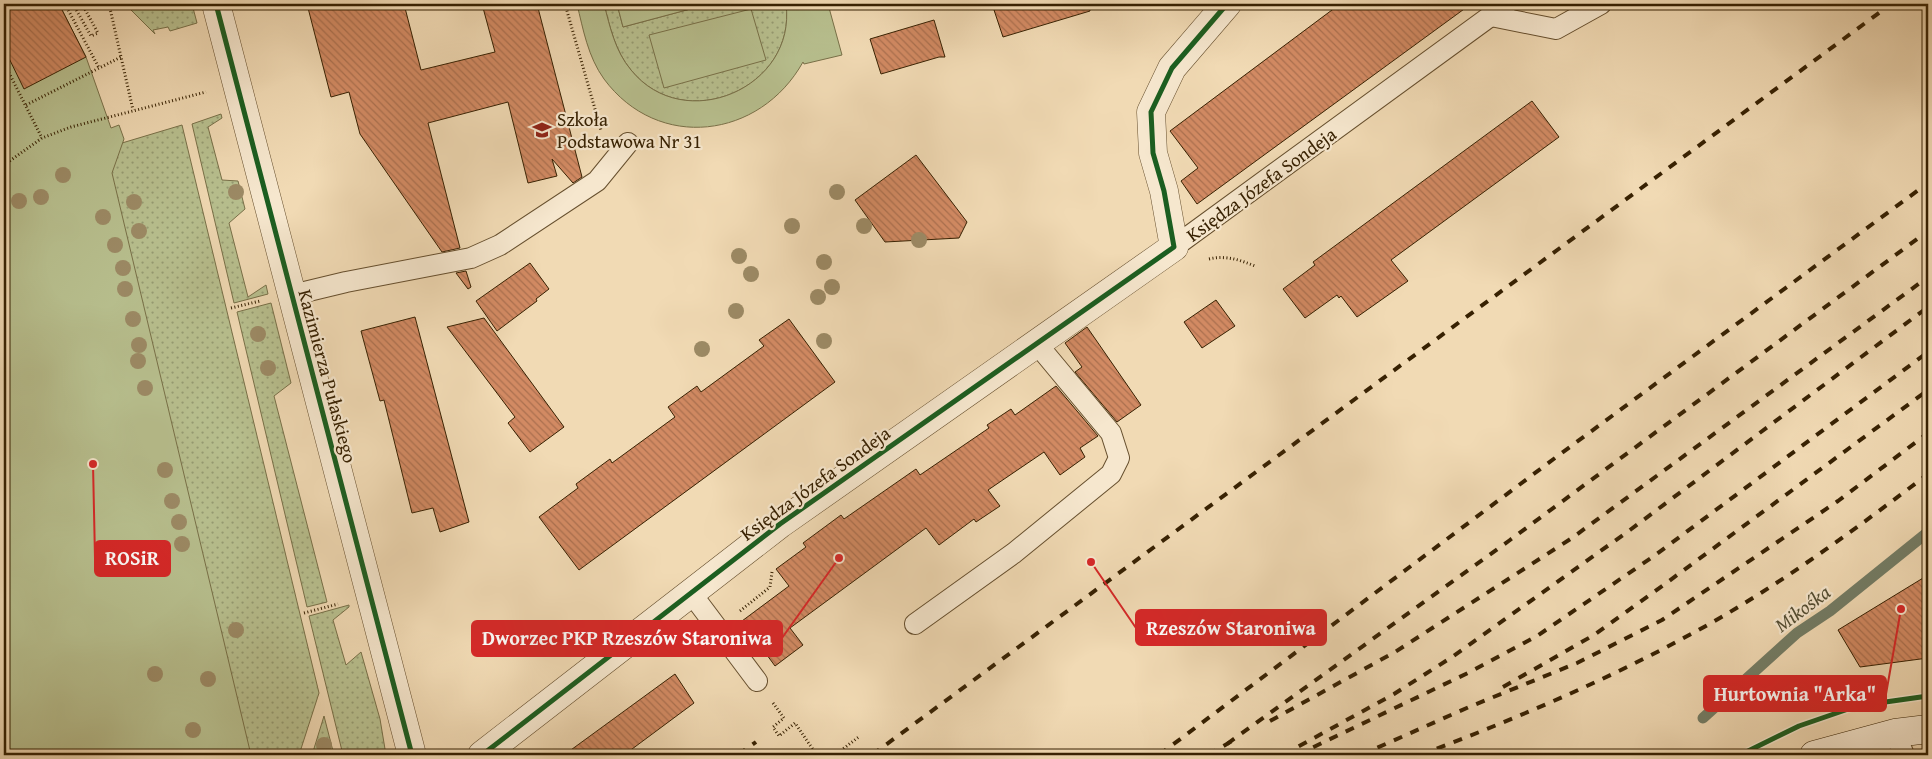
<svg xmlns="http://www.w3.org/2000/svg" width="1932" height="759" font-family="'Gentium Book Plus',serif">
<defs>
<pattern id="grass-dots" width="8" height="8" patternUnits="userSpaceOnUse" patternTransform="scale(1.25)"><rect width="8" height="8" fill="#b8c08f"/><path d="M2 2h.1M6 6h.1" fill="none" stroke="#969c73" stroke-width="1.8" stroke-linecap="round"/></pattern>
<pattern id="building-back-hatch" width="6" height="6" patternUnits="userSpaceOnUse" patternTransform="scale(1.25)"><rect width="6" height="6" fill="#d28a63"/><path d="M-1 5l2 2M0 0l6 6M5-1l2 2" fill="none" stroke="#ab704f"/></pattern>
</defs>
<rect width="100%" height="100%" fill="#f1dab4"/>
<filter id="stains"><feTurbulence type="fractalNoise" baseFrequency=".004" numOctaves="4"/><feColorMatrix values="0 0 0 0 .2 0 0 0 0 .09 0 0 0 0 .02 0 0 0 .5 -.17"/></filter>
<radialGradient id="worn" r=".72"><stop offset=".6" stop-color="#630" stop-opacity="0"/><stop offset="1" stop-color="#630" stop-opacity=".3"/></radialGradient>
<g fill="url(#grass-dots)" stroke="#787048">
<polygon points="125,4 192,4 197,23 170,31 168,27 153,30 155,34"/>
<path d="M 604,4 L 617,4 L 623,27 L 709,4 L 786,4 C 797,88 684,136 631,70 C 615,51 610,27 604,4 Z"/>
<polygon points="221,114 222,118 208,127 222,180 238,181 245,209 229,223 248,297 266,285 268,294 234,303 192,124"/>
<polygon points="182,125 319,693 299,755 4,755 4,183 120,147 122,143"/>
<polygon points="271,303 291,383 274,396 327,602 307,607 237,312"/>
<polygon points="349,605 349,607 333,620 346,665 361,652 380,719 386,755 343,755 309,616"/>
<polygon points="324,716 334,755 312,755"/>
</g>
<g fill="#b8c08f" stroke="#787048">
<polygon points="4,4 59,4 86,57 111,128 119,125 124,139 112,173 251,755 4,755"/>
<path d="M 577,4 L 604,4 C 610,27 615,51 631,70 C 684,136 797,88 786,4 L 828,4 L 842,55 L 804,64 L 803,62 C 760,139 658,152 604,79 C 588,57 583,29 577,4 Z"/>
<polygon points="617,4 709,4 623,27"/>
<polygon points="751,9 766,60 664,88 649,35"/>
</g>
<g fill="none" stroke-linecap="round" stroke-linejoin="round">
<polyline stroke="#747d66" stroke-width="11" points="1703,718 1797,633 1830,611 1928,532"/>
</g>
<g fill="url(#building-back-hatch)" stroke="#372102">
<polygon points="4,4 59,4 86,57 24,89 4,48"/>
<polygon points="307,4 404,4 421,70 495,52 482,4 537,4 582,177 573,183 552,159 557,176 528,183 508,102 428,123 460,248 442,252 360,134 349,92 331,97"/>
<polygon points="1013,4 1089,4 1090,11 1003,37 994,10"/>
<polygon points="1340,4 1471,4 1197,204 1181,181 1198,168 1170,131"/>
<polygon points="934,20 945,57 939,57 881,74 870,39"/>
<polygon points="1532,101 1559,137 1391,260 1408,281 1357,317 1341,296 1339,298 1337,295 1305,318 1283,289 1315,265 1313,262"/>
<polygon points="916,155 967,222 959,238 885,242 855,200"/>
<polygon points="530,263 549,289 536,299 537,301 497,331 476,301"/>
<polygon points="466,271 471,287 468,289 456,273"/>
<polygon points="1216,300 1235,326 1202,348 1184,322"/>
<polygon points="415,317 469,522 440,532 433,508 412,513 384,400 380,401 361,331"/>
<polygon points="484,318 564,427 530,452 508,423 515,417 447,327"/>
<polygon points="789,319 835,382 579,570 539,517 578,488 576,484 610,459 612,463 675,417 668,407 697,386 701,392 764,346 759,340"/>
<polygon points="1087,327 1141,405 1117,422 1075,372 1082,367 1065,343"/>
<polygon points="1056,386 1098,436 1080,448 1085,457 1060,475 1044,452 988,490 1000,506 976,522 974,519 939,545 926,528 790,628 803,645 775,666 742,621 789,586 776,569 806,547 803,543 841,515 844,519 916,469 920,475 989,428 987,425 1011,409 1015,415"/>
<polygon points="1928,575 1928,658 1860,667 1838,630"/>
<polygon points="675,674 694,703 624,755 564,755"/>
</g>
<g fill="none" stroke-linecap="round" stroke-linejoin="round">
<g stroke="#664f2e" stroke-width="22">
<g id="lane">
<polyline points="1491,16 1556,29 1601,4"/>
<polyline points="1174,247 1507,4"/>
<polyline points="292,295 346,282 471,258 500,245 597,181 628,143"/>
<polyline points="691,593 757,681"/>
<polyline points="915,624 1014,553 1111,474 1119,458 1111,433 1037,344"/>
<polyline points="1895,733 1904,755"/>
</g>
</g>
<g stroke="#664f2e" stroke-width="29">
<g id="street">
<polyline points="216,4 412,755"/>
<polyline points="482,755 780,524 1174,247 1164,191 1153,153 1151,112 1172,68 1227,4"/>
</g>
</g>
<g stroke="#372102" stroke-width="29">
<polyline id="secondary" points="1814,755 1895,733 1928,729"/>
</g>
<g stroke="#372102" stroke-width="3" stroke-dasharray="1 2.5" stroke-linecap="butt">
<polyline points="65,4 99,68"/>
<polyline points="73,4 91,36 98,33 82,4"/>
<polyline points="109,4 133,110"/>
<polyline points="565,4 601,130"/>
<polyline points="4,63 42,138"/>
<polyline points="26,105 121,57"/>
<polyline points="4,165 42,138 71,127 206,92"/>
<path d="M 1209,259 C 1226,255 1240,260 1255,266"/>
<polyline points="231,308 260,301"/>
<polyline points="740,611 770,587 772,572"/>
<polyline points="304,613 338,604"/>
<polyline points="773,703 784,718 773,727 779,736 795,723 814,751 809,755"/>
<polyline points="835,755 860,736"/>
</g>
<use href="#lane" stroke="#f6e7ce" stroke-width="20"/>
<use href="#street" stroke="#f6e7ce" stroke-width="28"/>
<use href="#secondary" stroke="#f6e7ce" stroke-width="28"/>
<g stroke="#372102" stroke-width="4" stroke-dasharray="9 9" stroke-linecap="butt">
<polyline points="1503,687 1594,635 1665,584 1928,390"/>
<polyline points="1270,721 1395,652 1572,538 1928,277"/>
<polyline points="1227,744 1510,540 1928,231"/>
<polyline points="738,755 756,742"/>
<polyline points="872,755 1891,4"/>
<polyline points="1159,755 1559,455 1928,183"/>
<polyline points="1208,755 1232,741"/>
<polyline points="1283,755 1394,694 1452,657 1630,530 1928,307"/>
<polyline points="1297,755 1470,672 1537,636 1654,556 1928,352"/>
<polyline points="1361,755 1469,707 1577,663 1662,620 1838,501 1928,433"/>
<path d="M 1420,755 C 1513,720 1605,681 1693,633 C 1776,588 1853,531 1928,474"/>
</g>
<g stroke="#f6e7ce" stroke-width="8">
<g id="cycleway">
<polyline points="216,4 412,755"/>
<polyline points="482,755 780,524 1174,247 1164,191 1153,153 1151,112 1172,68 1227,4"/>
<polyline points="1740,755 1799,726 1857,706 1928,696"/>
</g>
</g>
<use href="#cycleway" stroke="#1b5e20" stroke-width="5"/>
</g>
<g fill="#9c8a65">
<circle cx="63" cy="175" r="8"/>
<circle cx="236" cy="192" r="8"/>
<circle cx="837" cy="192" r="8"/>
<circle cx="41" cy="197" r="8"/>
<circle cx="19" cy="201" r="8"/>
<circle cx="134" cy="202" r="8"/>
<circle cx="103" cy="217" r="8"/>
<circle cx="792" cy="226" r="8"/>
<circle cx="864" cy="226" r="8"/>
<circle cx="139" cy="231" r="8"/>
<circle cx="919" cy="240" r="8"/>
<circle cx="115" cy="245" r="8"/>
<circle cx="739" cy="256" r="8"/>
<circle cx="824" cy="262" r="8"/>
<circle cx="123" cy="268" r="8"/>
<circle cx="751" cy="274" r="8"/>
<circle cx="832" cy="287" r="8"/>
<circle cx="125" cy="289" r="8"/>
<circle cx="818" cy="297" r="8"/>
<circle cx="736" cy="311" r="8"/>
<circle cx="133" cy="319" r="8"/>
<circle cx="258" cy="334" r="8"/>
<circle cx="824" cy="341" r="8"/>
<circle cx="139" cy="345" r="8"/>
<circle cx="702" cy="349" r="8"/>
<circle cx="138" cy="361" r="8"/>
<circle cx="268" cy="368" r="8"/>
<circle cx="145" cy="388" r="8"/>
<circle cx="165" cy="470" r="8"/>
<circle cx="172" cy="501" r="8"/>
<circle cx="179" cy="522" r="8"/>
<circle cx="182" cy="544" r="8"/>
<circle cx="236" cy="630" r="8"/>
<circle cx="155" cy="674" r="8"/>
<circle cx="208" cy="679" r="8"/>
<circle cx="193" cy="730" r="8"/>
<circle cx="324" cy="745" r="8"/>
</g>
<defs>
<g id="school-bare" transform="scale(1.5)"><path d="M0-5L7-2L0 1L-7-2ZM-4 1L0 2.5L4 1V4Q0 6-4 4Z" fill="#8f2418" stroke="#f6e7ce" stroke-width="2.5" paint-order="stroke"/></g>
</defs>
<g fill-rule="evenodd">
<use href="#school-bare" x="542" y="130"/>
</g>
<g text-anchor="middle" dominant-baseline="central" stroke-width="4.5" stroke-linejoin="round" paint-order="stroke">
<g font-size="19" fill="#372102" stroke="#f6e7ce" text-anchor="start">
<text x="557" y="119">Szkoła<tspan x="557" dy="22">Podstawowa Nr 31</tspan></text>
</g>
<g font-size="19" fill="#372102" stroke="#f6e7ce">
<text transform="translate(1261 184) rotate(-36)">Księdza Józefa Sondeja</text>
<text transform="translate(328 376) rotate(75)">Kazimierza Pułaskiego</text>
<text transform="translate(815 483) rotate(-36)">Księdza Józefa Sondeja</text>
</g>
<g font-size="20" font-style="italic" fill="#554f34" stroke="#f6e7ce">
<text transform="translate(1802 608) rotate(-37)">Mikośka</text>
</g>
</g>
<path fill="none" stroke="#d62828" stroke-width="2" d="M93 464L95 558M1091 562L1136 628M839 558L782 638M1901 609L1886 694"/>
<g fill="#d62828" stroke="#f6e7ce" stroke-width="2">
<circle cx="93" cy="464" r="5"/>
<circle cx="1091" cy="562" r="5"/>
<circle cx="839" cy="558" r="5"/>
<circle cx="1901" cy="609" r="5"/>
</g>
<g fill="#d62828" stroke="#d62828" stroke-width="2">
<rect x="95" y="541" width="75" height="35" rx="5"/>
<rect x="1136" y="610" width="190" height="35" rx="5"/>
<rect x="472" y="621" width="310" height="35" rx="5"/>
<rect x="1704" y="676" width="182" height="35" rx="5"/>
</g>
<g font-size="20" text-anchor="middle" font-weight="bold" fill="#fff">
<text x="132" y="565">ROSiR</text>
<text x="1231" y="635">Rzeszów Staroniwa</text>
<text x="627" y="645">Dworzec PKP Rzeszów Staroniwa</text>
<text x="1795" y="701">Hurtownia "Arka"</text>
</g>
<rect width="1932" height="759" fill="none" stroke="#f1dab4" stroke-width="20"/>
<rect x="5" y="5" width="1922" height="749" fill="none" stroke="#372102" stroke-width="2.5"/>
<rect x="10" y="10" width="1912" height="739" fill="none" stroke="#372102"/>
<rect width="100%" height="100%" filter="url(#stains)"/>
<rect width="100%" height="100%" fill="url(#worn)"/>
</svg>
